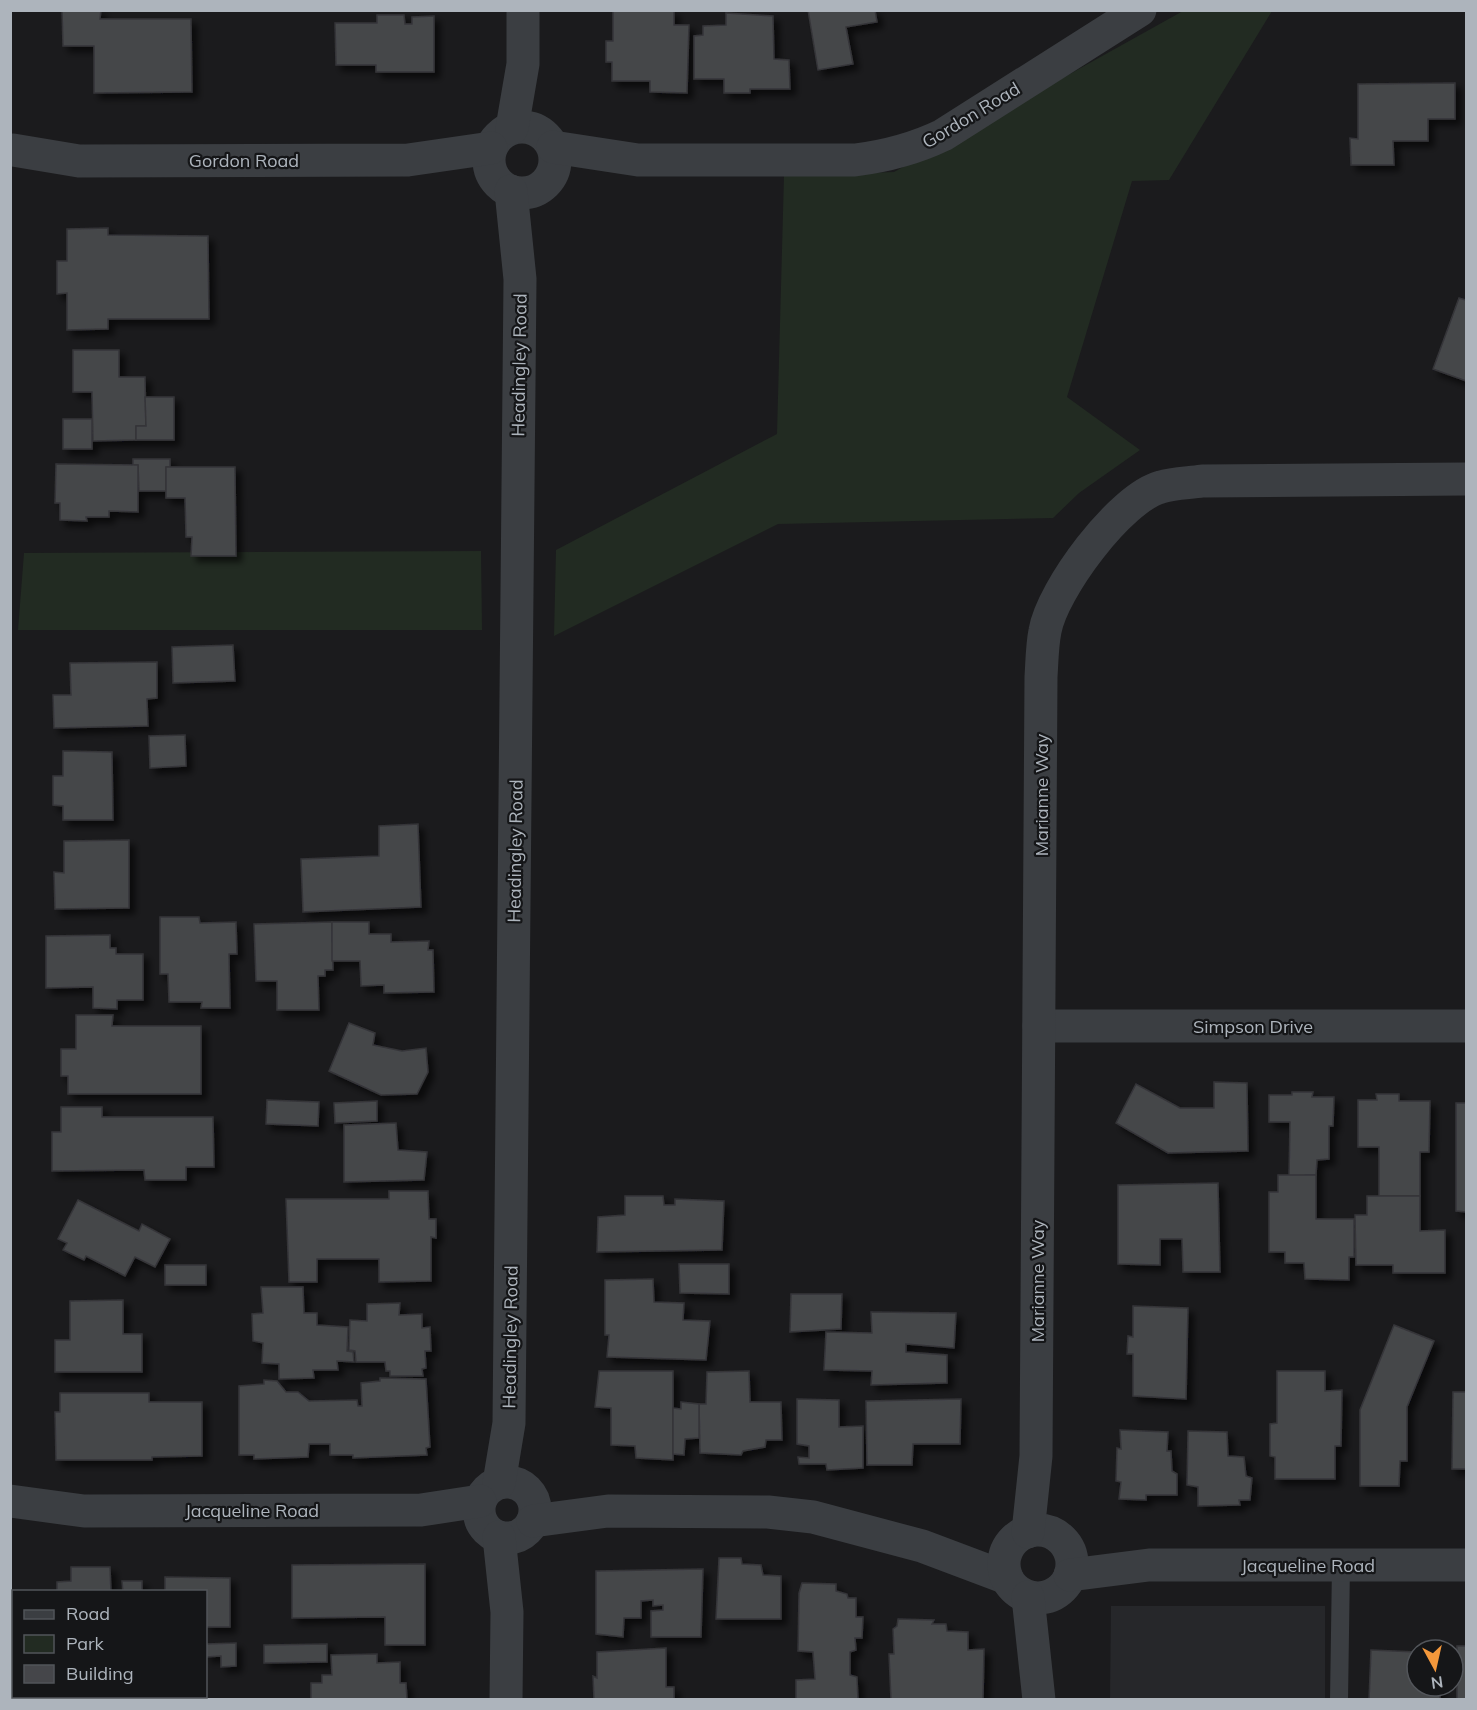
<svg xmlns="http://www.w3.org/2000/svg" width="1477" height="1710" font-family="Mulish,sans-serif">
<defs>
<filter id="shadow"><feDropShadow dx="5.5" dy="5.5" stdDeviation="3" flood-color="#0009"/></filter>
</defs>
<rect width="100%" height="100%" fill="#1b1b1d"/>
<polygon fill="#26272a" points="1111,1606 1325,1606 1325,1699 1110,1699"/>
<g fill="#222b22">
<polygon points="1183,11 1272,11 1169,180 1132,181 1067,397 1140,450 1079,493 1053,518 778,524 554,636 556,550 777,434 784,176 894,172"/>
<polygon points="481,551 482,630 18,630 24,553"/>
</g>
<g fill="#45464a" stroke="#353539" stroke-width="1.5" filter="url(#shadow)">
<polygon points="62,10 101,10 100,19 191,19 192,92 94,93 94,46 63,46"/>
<polygon points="613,10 674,11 674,25 689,25 687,93 650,92 650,81 612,81 612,62 606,62 606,41 613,41"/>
<polygon points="808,10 875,10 877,22 846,27 853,64 818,70"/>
<polygon points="726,13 773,16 774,59 789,60 790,89 750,89 750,93 724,93 724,79 694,79 694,36 703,35 703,26 726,25"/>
<polygon points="377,15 404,15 405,24 412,24 412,17 434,16 434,72 376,72 376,65 336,65 335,23 377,23"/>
<polygon points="1455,83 1455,119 1428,119 1428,141 1393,141 1394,165 1351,165 1350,138 1358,139 1358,84"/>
<polygon points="108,228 108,235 208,236 209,319 108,319 108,329 67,330 67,293 57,294 57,261 67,261 67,229"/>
<polygon points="1459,298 1466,300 1466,381 1433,369"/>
<polygon points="73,350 119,350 119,377 145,377 146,426 136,426 136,440 93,441 92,392 73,392"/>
<polygon points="145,397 174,397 174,440 136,440 136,426 146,426"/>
<rect x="63" y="419" width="29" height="30"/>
<polygon points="133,459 170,459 170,467 166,467 166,491 139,491 138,465 133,465"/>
<polygon points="56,464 138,465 138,512 109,511 109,517 86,517 87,521 60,520 60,503 55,503"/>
<polygon points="166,467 235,467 236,556 191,556 192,537 186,537 185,498 166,498"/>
<polygon points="233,645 235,681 173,683 172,647"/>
<polygon points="157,662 157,698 147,699 148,726 54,728 53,695 71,695 70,663"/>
<polygon points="185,735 186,766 150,768 149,736"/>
<polygon points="63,751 112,752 113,820 63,820 63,806 53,805 53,776 63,776"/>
<polygon points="418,824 421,907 303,912 301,859 379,856 379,826"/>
<polygon points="129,840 129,908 55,909 54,872 64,873 64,841"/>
<polygon points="160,917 199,917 200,923 236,922 237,954 229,954 230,1008 201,1008 202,1002 169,1002 168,974 160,974"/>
<polygon points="332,922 333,970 325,970 325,976 318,976 319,1010 277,1010 277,981 256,981 254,924"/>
<polygon points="332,922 369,922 369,934 391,934 391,942 429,941 428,950 433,950 434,992 384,993 384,985 361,986 360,961 332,961"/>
<polygon points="110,935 110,948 116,948 116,954 143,954 143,1000 117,1000 117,1009 93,1008 93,987 46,988 46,936"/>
<polygon points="76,1015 113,1015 112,1026 201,1026 201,1094 68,1094 68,1076 61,1076 61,1049 76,1049"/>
<polygon points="349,1023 375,1033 373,1045 402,1051 426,1048 428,1072 417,1094 381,1095 329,1071"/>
<polygon points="1214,1082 1247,1083 1248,1151 1168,1153 1116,1123 1136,1084 1180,1108 1214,1108"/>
<polygon points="1292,1092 1313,1092 1312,1097 1334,1097 1333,1126 1329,1126 1329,1159 1317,1160 1316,1175 1289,1176 1290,1122 1269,1122 1269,1095 1292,1095"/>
<polygon points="1376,1094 1399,1094 1399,1101 1430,1101 1429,1152 1420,1152 1420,1196 1379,1196 1379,1147 1358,1147 1358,1100 1377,1100"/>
<polygon points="267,1100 319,1102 318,1126 266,1124"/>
<polygon points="377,1101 377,1121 335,1123 334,1103"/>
<polygon points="1456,1103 1466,1103 1466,1212 1456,1211"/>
<polygon points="61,1107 102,1107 102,1117 213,1117 214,1167 186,1167 186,1180 145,1180 144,1170 52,1171 52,1132 61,1132"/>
<polygon points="396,1123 398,1150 427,1152 424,1180 344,1182 344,1125"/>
<polygon points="1278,1175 1316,1175 1316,1219 1354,1219 1354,1257 1349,1257 1349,1280 1305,1279 1304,1263 1285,1263 1285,1252 1269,1252 1269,1192 1278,1192"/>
<polygon points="1218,1183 1220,1272 1183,1272 1182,1239 1160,1239 1160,1265 1118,1264 1118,1185"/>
<polygon points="389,1191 428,1191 429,1219 436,1219 436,1238 431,1237 431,1281 379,1282 379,1259 317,1259 317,1282 289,1282 286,1199 389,1199"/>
<polygon points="625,1196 663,1196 664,1205 675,1205 675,1199 724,1201 722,1250 597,1252 598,1217 625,1215"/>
<polygon points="1367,1196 1420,1196 1420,1231 1445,1230 1445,1273 1393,1273 1393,1265 1356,1265 1355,1215 1367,1215"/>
<polygon points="78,1200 139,1231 142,1224 170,1239 155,1267 135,1257 125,1276 86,1256 84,1260 63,1250 67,1243 58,1239"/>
<polygon points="679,1264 729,1264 729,1294 680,1293"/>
<rect x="165" y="1265" width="41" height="20"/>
<polygon points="653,1279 654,1302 684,1303 683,1320 710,1321 706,1360 607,1357 609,1335 605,1335 605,1280"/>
<polygon points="261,1287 303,1287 304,1313 317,1313 317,1325 348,1327 347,1351 353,1352 354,1362 337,1361 338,1370 313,1370 314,1378 279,1379 279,1364 262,1363 263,1343 253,1341 252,1314 263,1313"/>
<polygon points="791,1294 842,1294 841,1329 790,1332"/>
<polygon points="123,1300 123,1334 142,1334 142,1372 55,1372 55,1340 70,1340 70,1301"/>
<polygon points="400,1303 399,1315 422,1314 422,1328 430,1327 431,1351 425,1351 426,1368 422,1369 423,1376 390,1376 390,1371 386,1371 385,1362 356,1362 355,1351 349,1350 350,1320 367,1321 367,1304"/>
<polygon points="1133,1306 1188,1308 1186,1399 1133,1396 1133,1354 1127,1354 1128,1336 1133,1337"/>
<polygon points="871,1312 956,1313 954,1348 906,1344 906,1352 947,1355 947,1383 871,1385 872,1371 824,1370 826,1332 872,1333"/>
<polygon points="1394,1325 1434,1341 1407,1407 1407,1461 1400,1461 1399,1486 1360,1486 1360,1410"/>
<polygon points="599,1371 673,1371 673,1460 636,1458 635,1446 611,1445 611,1408 595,1407"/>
<polygon points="749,1371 750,1402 781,1402 782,1440 766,1440 765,1447 743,1451 741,1455 700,1453 699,1404 706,1404 707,1372"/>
<polygon points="1277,1371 1325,1371 1325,1391 1342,1390 1341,1446 1335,1446 1335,1479 1275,1479 1275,1457 1270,1456 1270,1424 1277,1423"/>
<polygon points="380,1378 426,1379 430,1447 426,1448 427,1455 353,1458 353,1455 330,1455 330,1444 309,1444 308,1457 254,1459 254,1455 239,1455 239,1386 264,1384 264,1380 277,1381 286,1392 298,1392 309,1401 357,1400 358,1406 362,1406 361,1383 380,1381"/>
<polygon points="1453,1392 1466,1392 1466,1469 1452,1469"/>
<polygon points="60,1393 149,1393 149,1402 202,1402 202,1456 152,1457 152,1460 56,1460 55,1412 60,1412"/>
<polygon points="797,1399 839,1400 839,1427 863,1426 863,1468 827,1470 826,1464 799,1464 798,1457 809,1458 809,1446 797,1444"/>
<polygon points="961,1399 960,1444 913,1444 912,1465 867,1465 866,1401"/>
<polygon points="681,1402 699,1404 699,1438 685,1439 684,1455 673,1454 673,1408 681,1409"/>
<polygon points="1120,1430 1168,1432 1167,1451 1171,1451 1172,1471 1177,1474 1177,1495 1146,1495 1146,1500 1119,1499 1121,1482 1116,1481 1117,1448 1121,1449"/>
<polygon points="1188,1431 1227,1432 1228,1456 1244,1457 1246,1476 1252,1478 1250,1500 1239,1500 1240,1505 1198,1506 1198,1487 1187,1485"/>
<polygon points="719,1558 741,1558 742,1564 761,1565 763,1575 781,1576 781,1619 716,1619"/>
<polygon points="425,1564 425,1645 385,1645 385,1617 292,1618 292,1565"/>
<polygon points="71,1567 110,1567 111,1592 57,1592 57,1582 71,1581"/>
<polygon points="703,1569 701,1637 651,1637 651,1611 663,1610 663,1605 653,1606 653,1600 641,1601 641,1618 624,1618 623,1637 596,1634 596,1571"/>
<polygon points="165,1577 230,1578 230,1627 206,1627 206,1592 165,1592"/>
<polygon points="122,1581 142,1581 142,1592 123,1592"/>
<polygon points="802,1583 836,1584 836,1591 847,1594 848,1598 856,1598 856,1617 863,1617 862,1638 855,1638 856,1650 850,1652 850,1675 857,1677 858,1700 796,1700 796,1680 815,1679 813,1652 798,1651 799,1593"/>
<polygon points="898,1619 934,1620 932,1624 946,1624 947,1631 968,1632 968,1650 984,1649 983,1700 891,1700 889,1654 894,1654 893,1629 897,1626"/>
<polygon points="236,1643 236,1666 221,1667 221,1656 206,1657 206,1644"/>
<polygon points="327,1644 327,1662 264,1663 264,1645"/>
<rect x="1457" y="1646" width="9" height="54"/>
<polygon points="666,1648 666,1687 674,1687 674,1700 594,1700 593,1676 597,1678 597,1652"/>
<polygon points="1371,1650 1417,1652 1417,1686 1440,1686 1440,1700 1369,1700"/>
<polygon points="377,1654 377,1663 400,1662 400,1683 406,1683 407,1700 311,1700 311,1683 322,1683 322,1675 332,1675 331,1655"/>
<rect x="48" y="1696" width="125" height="4"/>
</g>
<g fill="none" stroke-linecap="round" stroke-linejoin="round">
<polyline stroke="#3b3e42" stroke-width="18" points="1339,1700 1341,1565"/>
<g stroke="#3b3e42" stroke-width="33">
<circle cx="522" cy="160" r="33"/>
<polyline points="512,128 523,64 523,10"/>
<path d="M 553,147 L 638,160 L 855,160 C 887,156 914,149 943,135 L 1140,10"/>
<polyline points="13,150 79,161 408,160 491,148"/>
<polyline points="1039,1026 1466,1026"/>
<circle cx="507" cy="1510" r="28"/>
<polyline points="499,1483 509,1423 520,279 511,191"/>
<polyline points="10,1501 84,1511 421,1510 480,1501"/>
<polyline points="533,1521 608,1511 768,1512 813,1517 922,1546 1007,1578"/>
<circle cx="1038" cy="1564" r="34"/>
<path d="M 1028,1532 L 1036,1456 L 1041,677 C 1042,662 1042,646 1045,631 C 1052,590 1120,498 1161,487 C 1174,483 1189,483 1202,481 L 1466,479"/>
<polyline points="499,1537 507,1612 506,1700"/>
<polyline points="1070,1575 1149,1565 1466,1565"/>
<polyline points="1028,1597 1039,1700"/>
</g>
</g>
<g text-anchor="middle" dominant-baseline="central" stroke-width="4.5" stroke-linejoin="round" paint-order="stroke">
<g font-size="18" fill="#adb4bc" stroke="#151618">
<text transform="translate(971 115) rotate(-31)">Gordon Road</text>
<text x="244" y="160">Gordon Road</text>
<text transform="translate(519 365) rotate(-89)">Headingley Road</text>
<text transform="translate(1041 795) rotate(-90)">Marianne Way</text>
<text transform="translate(515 851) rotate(-89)">Headingley Road</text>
<text x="1253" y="1026">Simpson Drive</text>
<text transform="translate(1037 1281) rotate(-90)">Marianne Way</text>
<text transform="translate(510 1337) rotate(-89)">Headingley Road</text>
<text x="252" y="1510">Jacqueline Road</text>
<text x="1308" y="1565">Jacqueline Road</text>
</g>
</g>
<rect width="1477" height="1710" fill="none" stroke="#adb4bc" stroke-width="24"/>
<rect x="12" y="1590" width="195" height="108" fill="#151618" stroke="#52555a" stroke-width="1.5"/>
<rect x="24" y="1610" width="30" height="9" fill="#3b3e42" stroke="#52555a" stroke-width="1.5"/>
<text x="66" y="1620" font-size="18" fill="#adb4bc">Road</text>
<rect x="24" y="1635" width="30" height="18" fill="#222b22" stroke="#52555a" stroke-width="1.5"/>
<text x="66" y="1650" font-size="18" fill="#adb4bc">Park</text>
<rect x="24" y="1665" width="30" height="18" fill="#45464a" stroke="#52555a" stroke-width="1.5"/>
<text x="66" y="1680" font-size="18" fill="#adb4bc">Building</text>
<g transform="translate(1435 1668) rotate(172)"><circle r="28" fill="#151618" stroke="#52555a" stroke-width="1.5"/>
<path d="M0-4.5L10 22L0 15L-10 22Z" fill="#f4983b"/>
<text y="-9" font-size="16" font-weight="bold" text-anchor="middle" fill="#adb4bc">N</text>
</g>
</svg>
